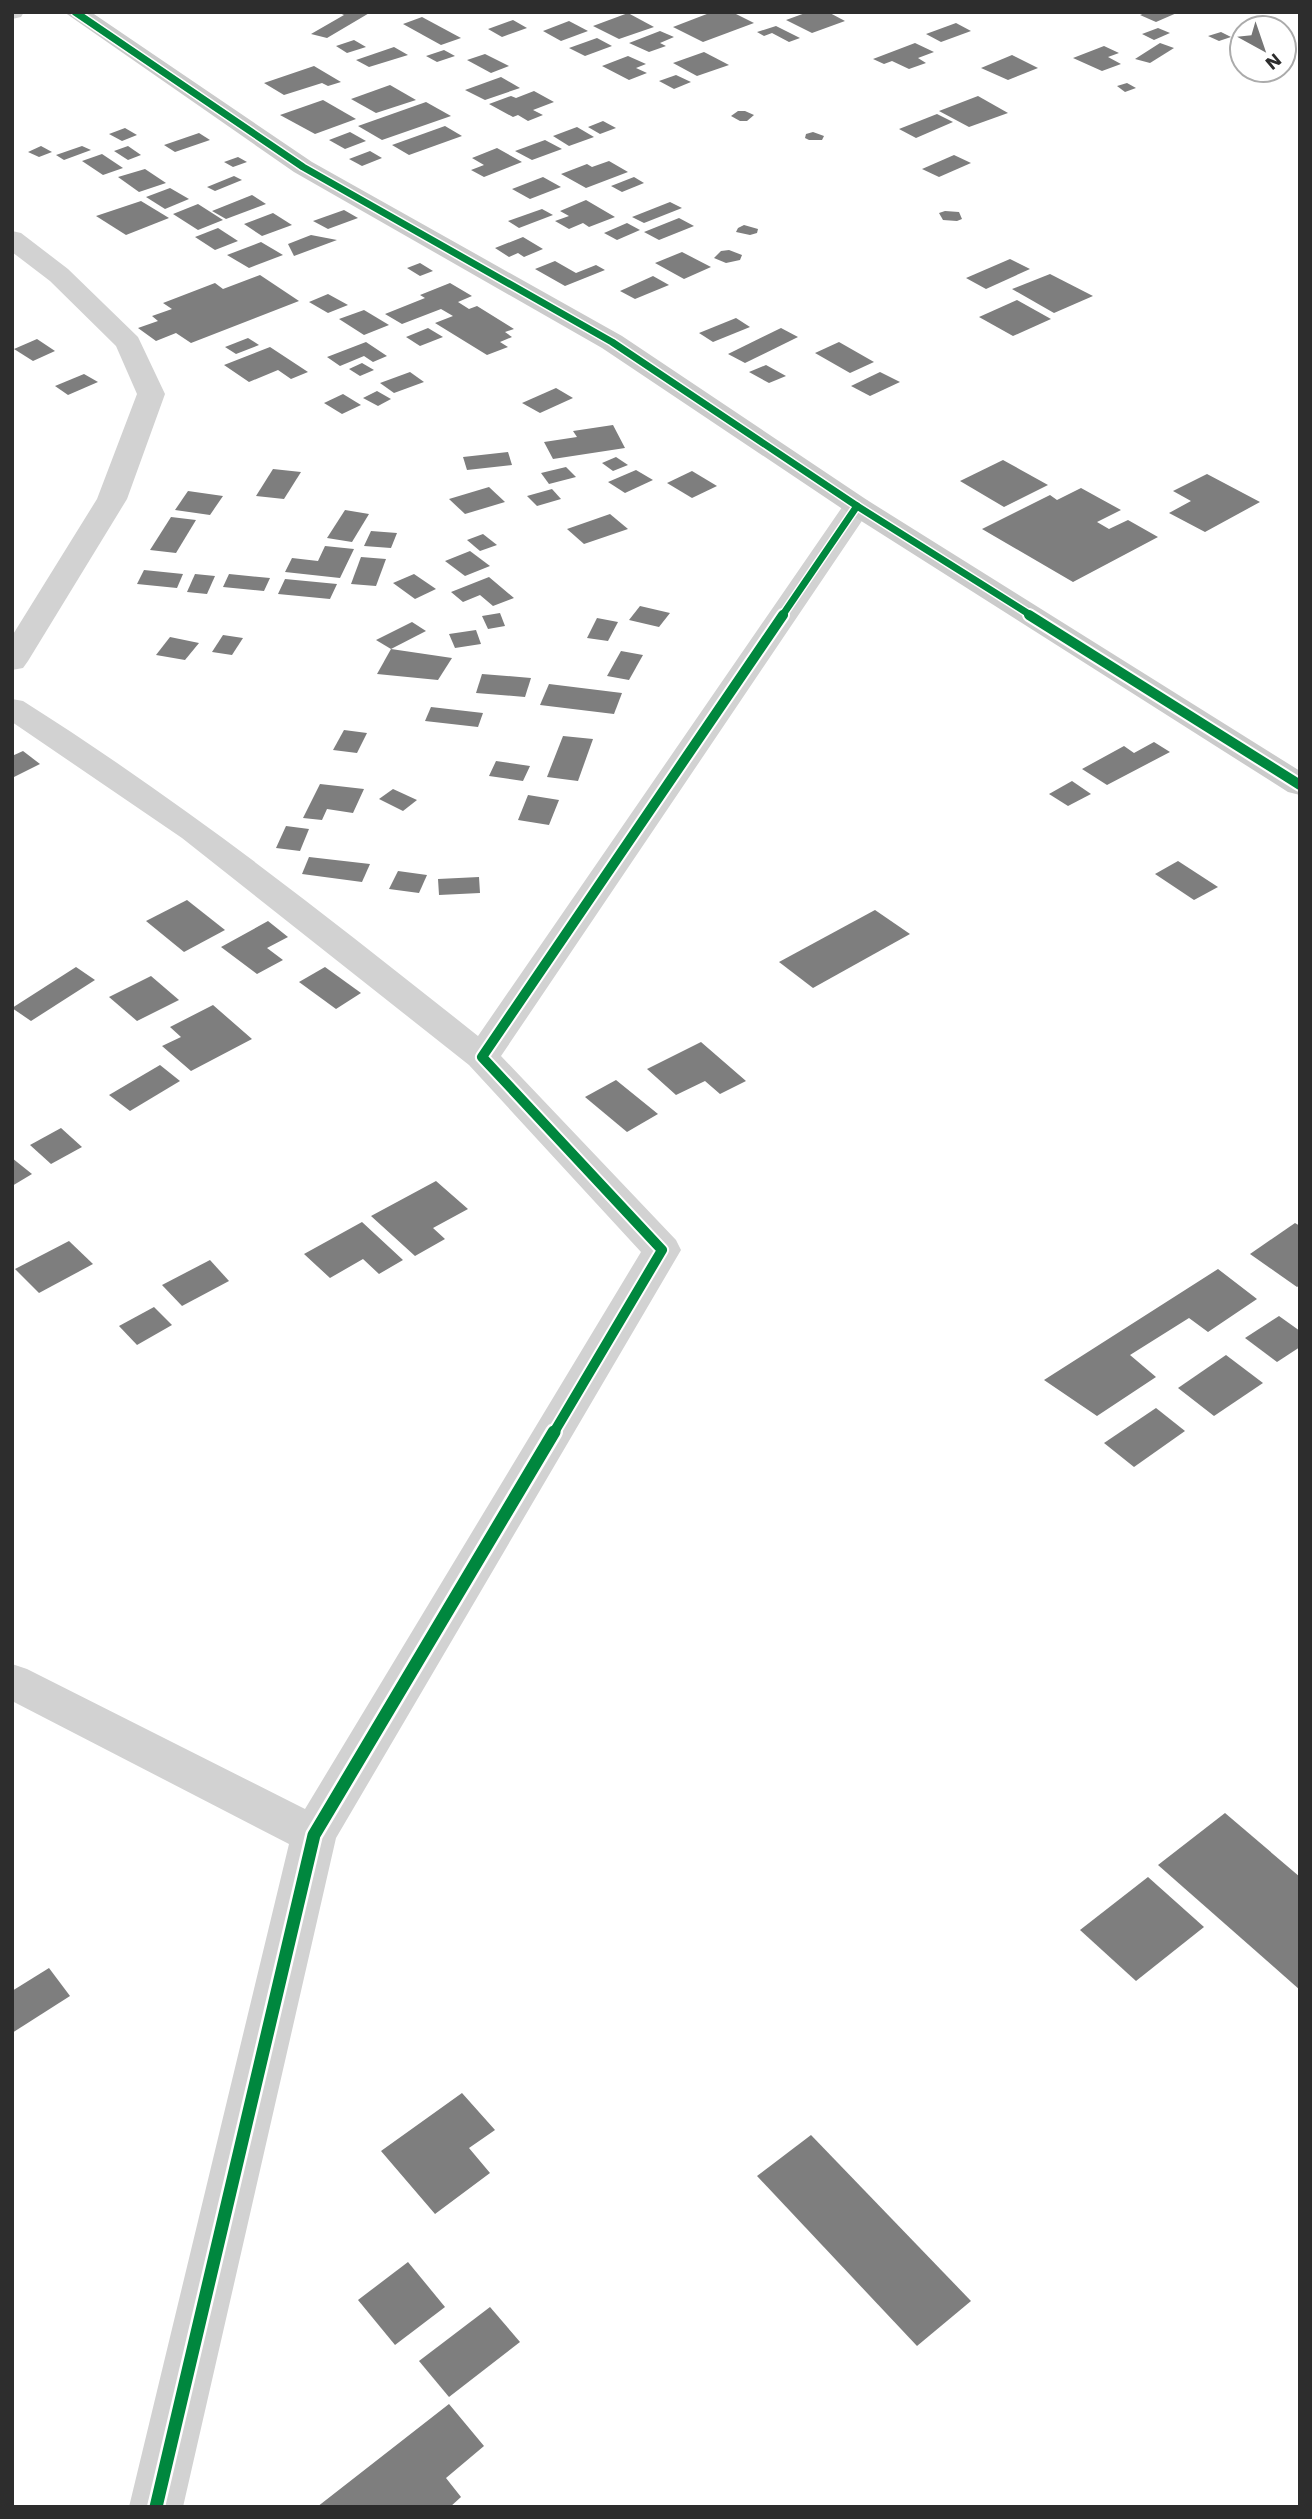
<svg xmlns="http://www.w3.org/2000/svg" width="1312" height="2519" font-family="'Work Sans',sans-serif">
<rect width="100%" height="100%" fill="#fff"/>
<g fill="#7e7e7e">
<polygon points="337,12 371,12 327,38 311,34 344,15"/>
<polygon points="712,12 732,12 754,23 703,42 673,27"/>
<polygon points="808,12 828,12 845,21 812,33 786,20"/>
<polygon points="1147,12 1179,12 1156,22 1140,15"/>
<polygon points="628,13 654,27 619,39 593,26"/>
<polygon points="422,17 461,38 441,45 403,24"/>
<polygon points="513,20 527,28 502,37 488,29"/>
<polygon points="569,21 588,31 561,41 543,31"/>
<polygon points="956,23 971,31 941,42 926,34"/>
<polygon points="776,26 800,38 789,42 772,33 764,36 757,32"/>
<polygon points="1158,28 1170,33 1154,40 1142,34"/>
<polygon points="660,31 674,37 660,43 666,46 649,52 629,43"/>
<polygon points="1221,32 1231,37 1219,41 1208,36"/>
<polygon points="597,38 612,46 585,56 569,48"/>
<polygon points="354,40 366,47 347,53 336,46"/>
<polygon points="915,43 934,52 918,58 926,63 909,69 892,61 884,64 873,59"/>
<polygon points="1160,43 1174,48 1150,63 1135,59"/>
<polygon points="1104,46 1119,53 1108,57 1121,64 1102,71 1073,58"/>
<polygon points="394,47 408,55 369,67 356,60"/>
<polygon points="444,50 455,56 437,62 426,56"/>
<polygon points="704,52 729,65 697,76 673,63"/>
<polygon points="485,54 509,66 491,73 467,60"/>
<polygon points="1012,55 1038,68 1008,80 981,68"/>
<polygon points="628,56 646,64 636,68 647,73 629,80 602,66"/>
<polygon points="314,66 341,82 328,86 322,83 284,95 264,83"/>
<polygon points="676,75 691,82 674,89 659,81"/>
<polygon points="501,77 520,88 485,100 465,90"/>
<polygon points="1127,83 1136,88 1125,92 1117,86"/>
<polygon points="390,85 416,100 376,113 351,99"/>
<polygon points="534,91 554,102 533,110 543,115 528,121 518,115 513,117 489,104 511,96 516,98"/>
<polygon points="978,96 1008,113 969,127 939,111"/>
<polygon points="323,100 356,119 315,134 280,115"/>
<polygon points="426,102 451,116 382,140 358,126"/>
<polygon points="738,111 745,111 754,115 747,121 740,121 731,116"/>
<polygon points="937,114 953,122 916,138 899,129"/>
<polygon points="603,121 616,128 600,134 588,127"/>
<polygon points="445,126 462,136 409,155 392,145"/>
<polygon points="577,127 594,137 569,146 553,136"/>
<polygon points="125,128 137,135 122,141 109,134"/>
<polygon points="350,132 366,141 345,149 329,140"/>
<polygon points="813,132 824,136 822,140 809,140 805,138 806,134"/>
<polygon points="199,133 210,140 175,152 164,145"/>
<polygon points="545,140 562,149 532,160 515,151"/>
<polygon points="41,146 52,152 39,157 28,152"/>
<polygon points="82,146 91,150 64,160 56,155"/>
<polygon points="128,146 141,155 128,160 114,151"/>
<polygon points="497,148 522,162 484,177 471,170 484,165 472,158"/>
<polygon points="370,151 382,158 362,166 349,159"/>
<polygon points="102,154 123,168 103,175 82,161"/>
<polygon points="954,155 971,163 939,177 922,169"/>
<polygon points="238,157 247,162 233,167 224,162"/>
<polygon points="609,161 628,172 586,188 561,174 587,164 592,167"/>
<polygon points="145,169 166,183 139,192 118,177"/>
<polygon points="234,176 242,180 215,191 207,187"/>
<polygon points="543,177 561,187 530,199 512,189"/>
<polygon points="634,177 644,183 622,192 611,186"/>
<polygon points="170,188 189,199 165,209 146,197"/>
<polygon points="252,195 266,204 226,219 212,211"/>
<polygon points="586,200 615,217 589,227 583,223 569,229 555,221 569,216 560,211"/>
<polygon points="141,201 169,218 126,235 96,216"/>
<polygon points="670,202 682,208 644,223 632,217"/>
<polygon points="198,204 223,220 198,230 173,214"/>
<polygon points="542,209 553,215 519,228 508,221"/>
<polygon points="344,210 358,218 328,229 313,221"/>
<polygon points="945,211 959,212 962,219 957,221 943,220 939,213"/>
<polygon points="273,213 292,225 262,236 244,224"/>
<polygon points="679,218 694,226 659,240 644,232"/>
<polygon points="627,223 640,230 617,240 604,233"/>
<polygon points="744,225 758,229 757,233 750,235 736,232 738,228"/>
<polygon points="218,228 238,241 215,250 195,237"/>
<polygon points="311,235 337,240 294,256 288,244"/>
<polygon points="523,237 543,249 524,257 518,253 509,257 495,248"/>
<polygon points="261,242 283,255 249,268 227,255"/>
<polygon points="729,250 742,255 740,260 726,263 714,258 721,251"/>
<polygon points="682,252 711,267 684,279 655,263"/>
<polygon points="1010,259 1030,269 986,289 966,278"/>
<polygon points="555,261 576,273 596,265 605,270 565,286 535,269"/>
<polygon points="420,263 433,271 420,276 407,268"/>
<polygon points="1050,274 1093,296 1054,313 1012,289"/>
<polygon points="260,275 299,301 191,343 176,333 156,341 138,328 158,321 152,316 172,309 163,303 215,283 223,289"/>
<polygon points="653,276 669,285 635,299 620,291"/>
<polygon points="450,283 472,296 458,302 469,309 477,306 514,329 505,332 512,337 500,342 508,347 487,355 435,323 453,316 441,309 402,324 385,314 425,298 420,295"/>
<polygon points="328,294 348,305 328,313 309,302"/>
<polygon points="1017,300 1051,319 1013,336 979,317"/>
<polygon points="364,310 389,325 364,335 339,319"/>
<polygon points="736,318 750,327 713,342 699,333"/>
<polygon points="428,328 443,337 420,346 406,337"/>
<polygon points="781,328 798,337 745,363 728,354"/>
<polygon points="248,338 259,345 236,354 225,347"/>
<polygon points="37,339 55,351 33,361 14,349"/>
<polygon points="366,342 387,356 373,362 364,356 340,366 327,357"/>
<polygon points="839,342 874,362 850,373 815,353"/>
<polygon points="270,347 308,372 291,379 278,370 249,382 224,365"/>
<polygon points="362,363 374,370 360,376 349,369"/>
<polygon points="766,365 786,376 769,383 749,372"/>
<polygon points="410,372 424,382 394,393 380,383"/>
<polygon points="880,372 900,382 870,396 851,386"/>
<polygon points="84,374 98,382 68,395 55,386"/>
<polygon points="556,388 573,398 540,413 522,403"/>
<polygon points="377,391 391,399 378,406 363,398"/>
<polygon points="343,394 361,405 342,414 324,403"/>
<polygon points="613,425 625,448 553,459 544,442 577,437 573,431"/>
<polygon points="508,452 512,465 467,470 463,457"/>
<polygon points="616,457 628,465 613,471 602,463"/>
<polygon points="1003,460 1048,485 1004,507 960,481"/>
<polygon points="566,467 576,477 549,484 541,473"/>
<polygon points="273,469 301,472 284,499 256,496"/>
<polygon points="636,470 653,480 625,493 608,482"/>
<polygon points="692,471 717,486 692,498 667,483"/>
<polygon points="1207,474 1260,502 1205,532 1169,513 1191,501 1173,491"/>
<polygon points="489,487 505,502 465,514 449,499"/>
<polygon points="1081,488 1121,510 1097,522 1109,529 1128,520 1158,537 1073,582 982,529 1050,495 1057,500"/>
<polygon points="552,489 561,499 537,506 527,496"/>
<polygon points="188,491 223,496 210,515 175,510"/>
<polygon points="345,510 369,514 352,542 327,538"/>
<polygon points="610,514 628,529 584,544 567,529"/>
<polygon points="171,517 196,520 176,553 150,550"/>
<polygon points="371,531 397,533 391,548 364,546"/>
<polygon points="483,534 497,545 480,551 467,540"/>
<polygon points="325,546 354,549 340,578 285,572 292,558 318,561"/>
<polygon points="470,551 490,566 465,576 445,561"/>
<polygon points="361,557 386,559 376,586 351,584"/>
<polygon points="144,570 183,574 177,588 137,584"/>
<polygon points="195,574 215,576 207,594 187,592"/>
<polygon points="229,574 270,578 264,591 223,587"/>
<polygon points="414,574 436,589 415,599 393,583"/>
<polygon points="489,577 514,598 493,606 480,595 463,602 451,592"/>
<polygon points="285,579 337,584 330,599 278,594"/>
<polygon points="640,606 670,613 659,627 629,620"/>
<polygon points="500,613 505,626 488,629 482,616"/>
<polygon points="597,618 618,622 608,641 587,638"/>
<polygon points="412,622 426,631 391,649 376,640"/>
<polygon points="476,630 481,644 455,648 449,634"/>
<polygon points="223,635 243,638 232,655 212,652"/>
<polygon points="170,637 199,643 185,660 156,655"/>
<polygon points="391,649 452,658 438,680 377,674"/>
<polygon points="621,651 643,655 629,680 607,676"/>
<polygon points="482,674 531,678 525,697 476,693"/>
<polygon points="549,684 622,693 614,714 540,705"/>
<polygon points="431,707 483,713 478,727 425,721"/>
<polygon points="344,730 367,733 357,753 333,750"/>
<polygon points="563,736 593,739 578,781 547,777"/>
<polygon points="1154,742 1170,752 1107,785 1082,769 1124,746 1134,753"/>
<polygon points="23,751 40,764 12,778 12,756"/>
<polygon points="496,761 530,766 523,781 489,776"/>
<polygon points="1072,781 1091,794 1068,806 1049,794"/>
<polygon points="320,784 364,789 353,813 327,809 322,820 303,818"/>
<polygon points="393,789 417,800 403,811 379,799"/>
<polygon points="528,795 559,800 549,825 518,820"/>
<polygon points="286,826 309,829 300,851 276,848"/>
<polygon points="309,857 370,864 362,882 302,874"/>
<polygon points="1178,861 1218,887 1194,900 1155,874"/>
<polygon points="398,871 427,875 419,893 389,889"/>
<polygon points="479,877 480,893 439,895 438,879"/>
<polygon points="187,900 225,930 184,952 146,921"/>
<polygon points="875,910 910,934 813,988 779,962"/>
<polygon points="268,921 288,937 267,948 283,960 257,974 221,947"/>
<polygon points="76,967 95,980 31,1021 12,1008"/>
<polygon points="325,967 361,993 336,1009 299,982"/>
<polygon points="151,976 179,1000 137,1021 109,997"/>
<polygon points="213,1005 252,1039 191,1071 162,1046 181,1037 170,1027"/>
<polygon points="701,1042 746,1081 720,1094 705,1081 676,1095 647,1069"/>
<polygon points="160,1065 180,1081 130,1111 109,1095"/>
<polygon points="616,1080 658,1114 627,1132 585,1097"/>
<polygon points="61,1128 82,1147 51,1164 30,1145"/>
<polygon points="12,1158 32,1174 12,1186"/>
<polygon points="436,1181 468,1209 433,1228 445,1239 415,1256 371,1216"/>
<polygon points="362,1222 403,1260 379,1274 363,1259 330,1278 304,1254"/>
<polygon points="1295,1223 1300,1226 1300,1285 1297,1287 1250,1254"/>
<polygon points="69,1241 93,1264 39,1293 15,1269"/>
<polygon points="210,1260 229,1281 182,1306 162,1285"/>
<polygon points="1218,1269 1257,1299 1208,1332 1189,1318 1130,1355 1156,1377 1097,1416 1044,1380"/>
<polygon points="154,1307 172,1325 137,1345 119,1326"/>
<polygon points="1279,1316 1300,1331 1300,1347 1277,1362 1245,1338"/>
<polygon points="1226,1355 1263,1383 1214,1416 1178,1388"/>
<polygon points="1156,1408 1185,1431 1134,1467 1104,1443"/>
<polygon points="1225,1813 1300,1877 1300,1990 1158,1865"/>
<polygon points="1148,1877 1204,1927 1136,1981 1080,1930"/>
<polygon points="49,1968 70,1996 12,2033 12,1991"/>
<polygon points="462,2093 495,2130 469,2148 490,2173 435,2214 381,2151"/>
<polygon points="811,2135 971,2301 917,2346 757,2176"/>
<polygon points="408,2262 445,2307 395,2345 358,2300"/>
<polygon points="490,2307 520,2342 449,2397 419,2361"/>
<polygon points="449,2404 484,2446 446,2478 461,2497 450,2507 317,2507"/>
</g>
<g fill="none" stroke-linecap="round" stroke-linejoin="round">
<g fill="#d2d2d2" fill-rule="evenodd">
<polygon points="12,12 24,12 21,17 12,19"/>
<polygon points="12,231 21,233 68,269 138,337 165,394 127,499 28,661 23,668 12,670 12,636 97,499 137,394 116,346 50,281 12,252"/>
<path d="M 857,497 L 867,500 L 872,506 L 501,1056 L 676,1240 L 681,1250 L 336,1838 L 183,2507 L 129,2507 L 289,1844 L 12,1701 L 12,1664 L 27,1669 L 305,1809 L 641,1252 L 469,1065 L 182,838 L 12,722 L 12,699 L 23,701 C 183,802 330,918 478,1036 L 847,500 Z"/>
</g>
<polygon fill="#cbcbcb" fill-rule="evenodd" points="64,12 91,12 312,162 622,336 867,500 1300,771 1300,795 1288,792 847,512 602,348 294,172"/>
<g stroke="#fff" stroke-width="10">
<g id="cycleway-far2">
<polyline points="75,12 303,167 612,342 857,506 1032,616"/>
<polyline points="782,616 857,506"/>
</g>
</g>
<g stroke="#fff" stroke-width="14">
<g id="cycleway-far1">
<polyline points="1029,615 1300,785"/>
<polyline points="553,1434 662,1250 482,1057 783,615"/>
</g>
</g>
<g stroke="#fff" stroke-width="18">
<polyline id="cycleway" points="156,2507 314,1835 554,1432"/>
</g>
<use href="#cycleway-far2" stroke="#00873e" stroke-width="7"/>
<use href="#cycleway-far1" stroke="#00873e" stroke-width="10"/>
<use href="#cycleway" stroke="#00873e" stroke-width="13"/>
</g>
<rect width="1312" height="2519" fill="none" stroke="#2d2d2d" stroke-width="28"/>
<g transform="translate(1263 49) rotate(140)"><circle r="33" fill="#ffffff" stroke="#ababab" stroke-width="2"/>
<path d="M0-5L12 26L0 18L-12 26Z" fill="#767676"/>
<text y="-10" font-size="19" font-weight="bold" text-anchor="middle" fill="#2d2d2d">N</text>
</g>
</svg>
